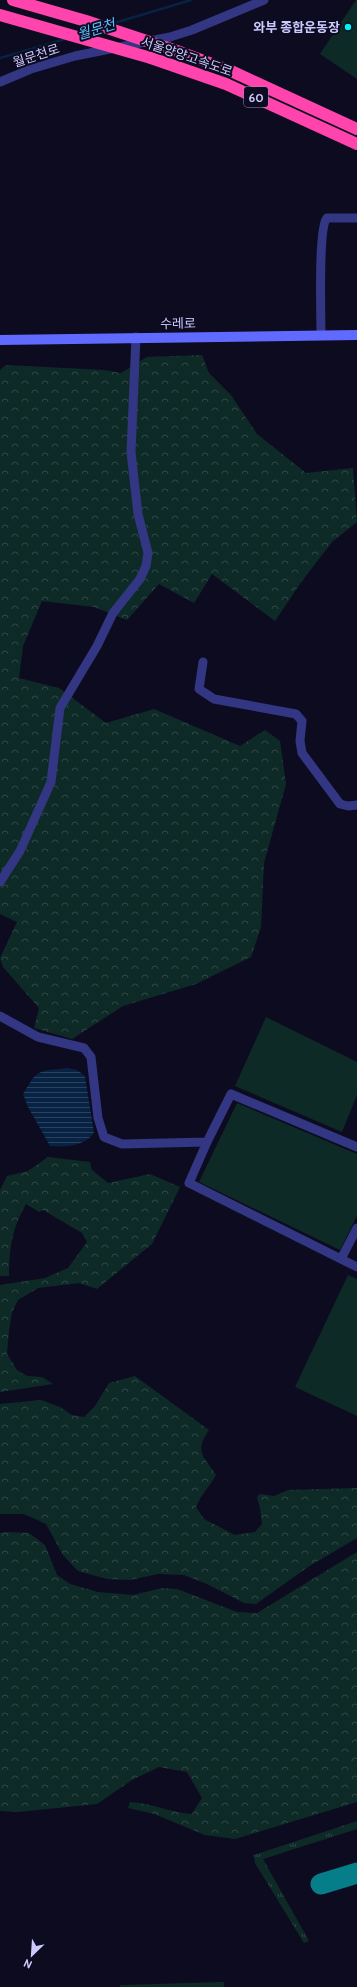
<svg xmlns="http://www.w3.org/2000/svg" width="357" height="1987" font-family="Cabin,'Noto Sans KR',sans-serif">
<defs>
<pattern id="grass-tufts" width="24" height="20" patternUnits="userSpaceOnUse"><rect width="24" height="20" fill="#0e2a27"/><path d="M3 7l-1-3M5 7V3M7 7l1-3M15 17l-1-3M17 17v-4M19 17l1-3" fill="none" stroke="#304847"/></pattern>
<pattern id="forest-crowns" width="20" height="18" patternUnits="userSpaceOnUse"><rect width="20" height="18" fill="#0e2a27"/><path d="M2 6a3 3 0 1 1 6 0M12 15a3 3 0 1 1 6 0" fill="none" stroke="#304847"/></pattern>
<pattern id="water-rules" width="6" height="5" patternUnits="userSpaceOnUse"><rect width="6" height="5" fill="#072243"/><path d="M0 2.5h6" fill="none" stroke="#2a415f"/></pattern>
</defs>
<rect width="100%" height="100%" fill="#0d0b20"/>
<polygon fill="url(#grass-tufts)" points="357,1821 357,1829 263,1859 309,1941 304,1943 255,1863 254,1855"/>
<g fill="url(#forest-crowns)">
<polygon points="202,355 209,373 231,395 257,434 306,473 353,468 357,522 332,542 302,581 275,621 212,574 194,603 159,584 127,620 94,607 42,601 23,646 19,678 59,688 106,723 154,709 240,746 265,730 280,741 286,784 264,863 261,927 251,957 196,984 123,1006 72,1039 34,1028 39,1008 3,967 0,958 17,922 0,914 0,370 6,365 104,370 121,373 147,357"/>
<path d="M 48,1157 L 90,1162 L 92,1170 L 108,1183 L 150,1174 L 180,1187 L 152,1244 L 97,1289 L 79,1283 L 38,1288 L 18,1300 L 12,1312 L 9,1331 L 7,1354 L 17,1370 L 27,1376 L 42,1377 L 53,1384 L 0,1392 L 0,1285 L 45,1278 L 68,1268 L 87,1242 L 82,1233 L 43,1210 L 39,1212 L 26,1204 C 12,1228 9,1249 9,1276 L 0,1276 L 0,1190 L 7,1176 L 28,1171 Z"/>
<path d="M 135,1376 L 209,1430 C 194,1453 203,1455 216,1475 C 209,1488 201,1494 196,1507 L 204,1519 L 235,1535 L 255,1532 L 262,1524 L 260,1508 L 257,1497 L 260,1494 L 274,1496 L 288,1490 L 357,1488 L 357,1538 L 308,1567 L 256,1604 L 244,1603 L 207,1584 L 184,1575 L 158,1574 L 130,1580 L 107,1579 L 78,1571 L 63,1555 L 46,1524 L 24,1514 L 0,1514 L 0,1404 L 41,1400 L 60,1407 L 72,1415 L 84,1417 L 95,1406 L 109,1383 Z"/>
<path d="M 8,1532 L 29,1533 L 45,1545 L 57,1575 L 70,1584 L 98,1592 L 133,1595 L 162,1588 L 177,1589 L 237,1612 L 257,1613 L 357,1552 L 357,1802 L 235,1839 L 205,1835 L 154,1814 L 128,1808 L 130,1802 C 152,1803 171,1813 192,1814 L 202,1798 L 187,1772 L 159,1767 L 132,1780 L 97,1804 L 18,1812 L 0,1811 L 0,1533 Z"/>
</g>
<g fill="#0e2a27">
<polygon points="356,0 357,0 357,79 320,54"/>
<polygon points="266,1017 357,1062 357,1095 342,1132 235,1086"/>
<polygon points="237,1103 357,1154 357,1216 340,1250 199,1182"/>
<polygon points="348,1275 357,1279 357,1416 295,1387"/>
<polygon points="224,1982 224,1987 120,1987 120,1985"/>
</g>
<path fill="url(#water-rules)" d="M 67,1068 L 77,1070 L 85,1076 L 94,1133 C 83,1147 66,1147 50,1146 L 28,1107 L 23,1094 C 39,1067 38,1072 67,1068 Z"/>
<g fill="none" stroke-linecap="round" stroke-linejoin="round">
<g stroke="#072243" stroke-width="2.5">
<polyline points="111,24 191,0"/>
<polyline points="81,34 95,29"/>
<polyline points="0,58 65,39"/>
</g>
<polyline stroke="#067e8a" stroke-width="21" points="321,1884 357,1873"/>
<g stroke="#323683" stroke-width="9">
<polyline points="0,82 31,69 75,56 170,37 192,30 264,0"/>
<path d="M 321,335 C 321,316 318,227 327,218 L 357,218"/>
<polyline points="203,662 199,689 214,699 296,714 302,721 300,741 302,753 340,804 348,806 357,805"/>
<polyline points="0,882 20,851 51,782 60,708 97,646 113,613 140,579 146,566 148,553 138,514 131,452 136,337"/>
<polyline points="0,1016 38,1037 84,1048 91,1057 98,1118 104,1137 122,1144 207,1142 231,1094 357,1147"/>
<polyline points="207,1142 189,1183 341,1259 357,1228"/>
<polyline points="341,1259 357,1267"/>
</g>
<polyline stroke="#616aff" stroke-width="10" points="0,340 357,335"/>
<g stroke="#ff45ad" stroke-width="12">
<polyline points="180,52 231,71 357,129"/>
<polyline points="151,58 226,84 357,144"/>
</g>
<g stroke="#ff45ad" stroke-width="12">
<polyline points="13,0 86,21 180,52"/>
<polyline points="0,15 151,58"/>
</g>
</g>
<circle fill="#00f0f5" stroke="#0d0b20" stroke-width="1.5" cx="348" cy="27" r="4"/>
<g text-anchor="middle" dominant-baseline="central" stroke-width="4" stroke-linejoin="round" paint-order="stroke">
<rect fill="#0d0b20" stroke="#9391bc" stroke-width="1" x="244" y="87" width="24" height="20" rx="3"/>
<g font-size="12" font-weight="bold" fill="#cccaff">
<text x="256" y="97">60</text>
</g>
<g font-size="13" font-weight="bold" fill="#cccaff" stroke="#0d0b20" text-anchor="end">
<text x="340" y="27">와부 종합운동장</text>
</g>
<g font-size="13" fill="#cccaff" stroke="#0d0b20">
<text transform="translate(36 55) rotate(-18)">월문천로</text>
<text transform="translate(187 56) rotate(19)">서울양양고속도로</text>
<text transform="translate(178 323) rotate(-1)">수레로</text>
</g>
<g font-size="14" font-style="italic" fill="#58bfff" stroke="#0d0b20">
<text transform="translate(96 29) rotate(-17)">월문천</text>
</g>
</g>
<g transform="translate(32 1955) rotate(205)" stroke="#0d0b20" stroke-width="3" paint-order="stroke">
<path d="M0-3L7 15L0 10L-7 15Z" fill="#cccaff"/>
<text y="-6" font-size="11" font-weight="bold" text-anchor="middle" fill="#cccaff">N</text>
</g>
</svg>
